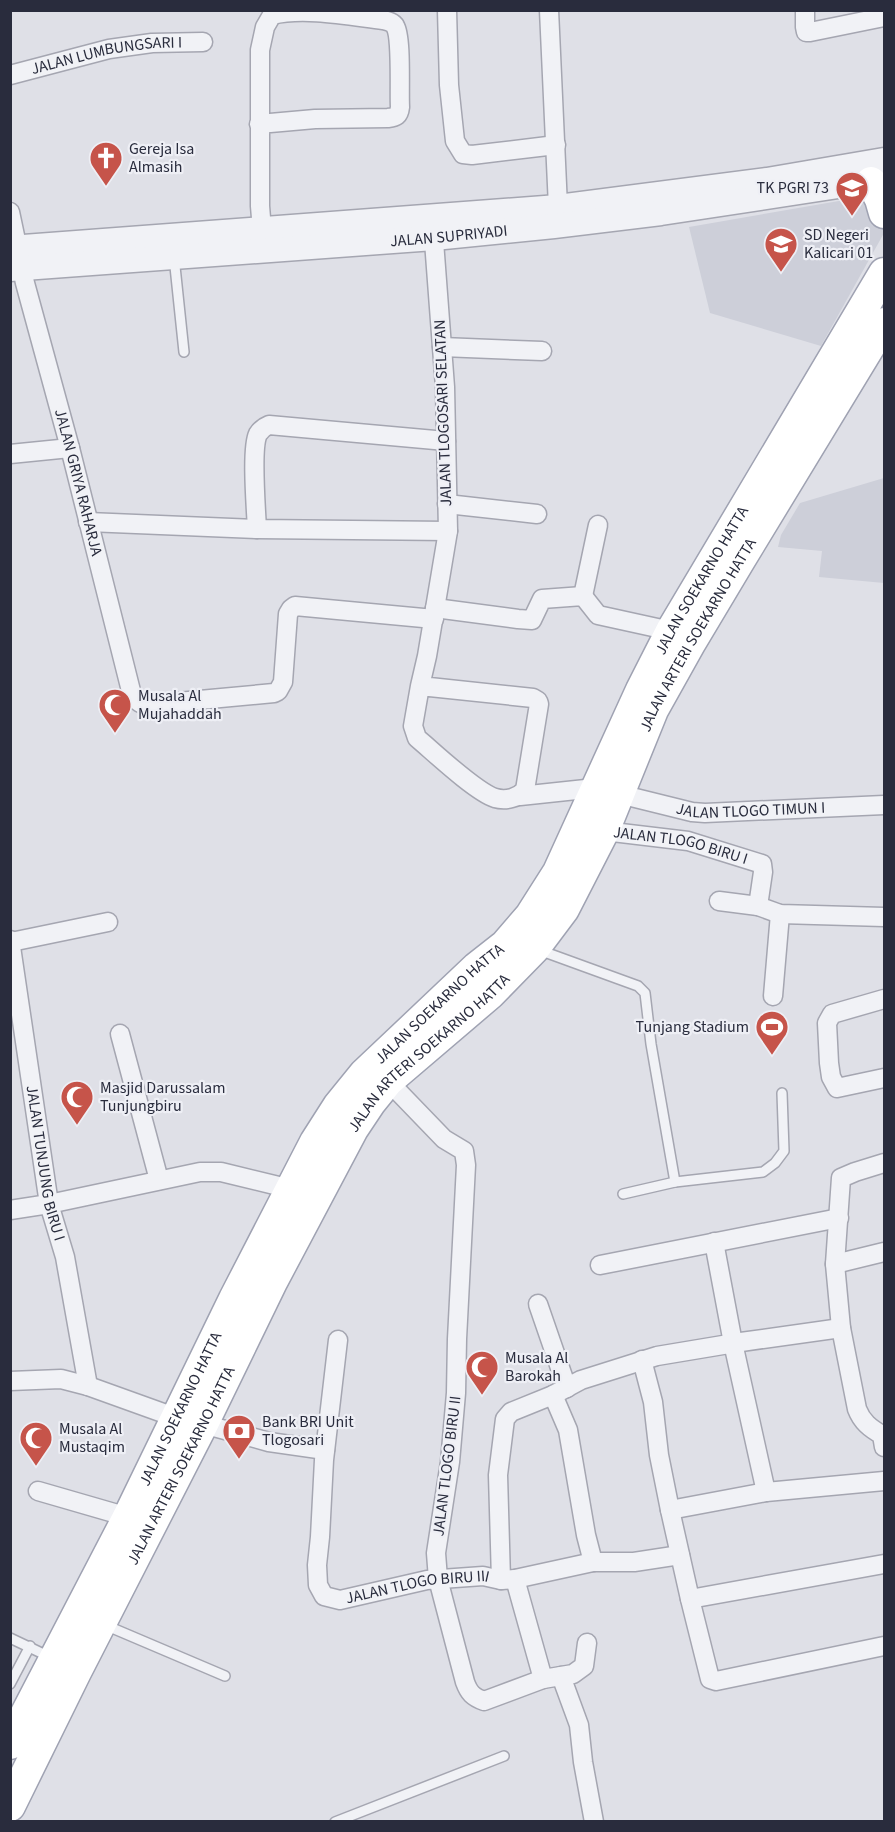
<svg xmlns="http://www.w3.org/2000/svg" width="895" height="1832" font-family="'Source Sans 3',sans-serif">
<rect width="100%" height="100%" fill="#dfe0e7"/>
<g fill="#cdcfd9">
<polygon points="862,197 880,207 884,225 884,233 821,346 710,313 689,227"/>
<polygon points="884,478 884,583 819,577 822,551 778,547 781,535 800,503"/>
</g>
<g fill="none" stroke-linecap="round" stroke-linejoin="round">
<g stroke="#a5a6b1" stroke-width="12">
<g id="service">
<polyline points="174,257 184,352"/>
<polyline points="539,950 638,986 645,993 651,1044 675,1182 763,1172 775,1163 784,1151 782,1093"/>
<polyline points="623,1194 675,1182"/>
<polyline points="105,1625 225,1676"/>
<polyline points="10,1638 52,1658"/>
<polyline points="10,1684 30,1646"/>
<polyline points="335,1822 504,1756"/>
</g>
</g>
<g stroke="#a5a6b1" stroke-width="21">
<g id="minor">
<polyline points="447,10 449,85 455,141 463,154 472,155 556,145"/>
<polyline points="549,10 558,207"/>
<polyline points="805,10 805,27 806,32 810,32 884,17"/>
<path id="s1" d="M 10,75 L 109,49 L 152,43 L 203,42"/>
<path d="M 259,124 L 315,119 L 388,118 C 396,117 399,116 400,107 C 399,91 402,37 395,26 C 393,22 387,21 383,20 C 350,16 304,7 272,15 L 265,27 L 260,50 L 260,206 L 262,230"/>
<path id="s2" d="M 10,212 L 25,283 L 70,448 L 131,691 C 134,699 137,702 145,705 L 274,693 L 278,691 L 283,682 L 288,614 L 291,609 L 295,606 L 434,619"/>
<polyline points="442,347 542,351"/>
<polyline points="10,454 70,448"/>
<polyline points="447,504 537,514"/>
<polyline points="88,522 257,529 448,531"/>
<path d="M 257,529 C 256,509 251,448 258,434 C 261,429 264,427 269,425 L 446,441"/>
<polyline points="583,596 598,525"/>
<polyline points="435,608 518,619 532,620 542,599 583,596 598,615 671,631"/>
<path d="M 420,686 L 533,698 L 538,701 L 539,704 L 525,790 C 518,798 506,801 495,798 C 477,792 440,758 424,744 L 417,738 L 413,726 L 420,686 L 427,656 L 448,531 L 445,387 L 433,228"/>
<path id="s3" d="M 520,796 L 595,788 L 692,812 L 705,813 L 884,805"/>
<path id="s4" d="M 604,831 L 688,841 L 762,864 L 763,872 L 758,906 L 780,914 L 884,917"/>
<polyline points="719,901 758,906"/>
<path id="s5" d="M 10,940 L 49,1204 L 65,1257 L 88,1386"/>
<polyline points="11,942 108,922"/>
<polyline points="773,996 780,914"/>
<polyline points="884,999 832,1014 827,1023 829,1063 831,1077 837,1088 884,1078"/>
<polyline points="120,1034 159,1180"/>
<path d="M 388,1081 L 444,1139 L 464,1151 L 466,1165 L 457,1339 L 456,1393 L 450,1462 L 436,1553 L 438,1579 L 465,1682 C 469,1693 473,1697 484,1701 L 543,1679"/>
<path d="M 884,1163 L 855,1172 L 841,1178 L 835,1264 L 841,1328 L 857,1409 C 862,1422 870,1428 882,1435 L 884,1447"/>
<polyline points="10,1210 49,1204 200,1172 221,1172 291,1189"/>
<polyline points="714,1242 733,1343 766,1492"/>
<polyline points="835,1264 884,1252"/>
<polyline points="600,1265 839,1218"/>
<polyline points="538,1304 567,1388"/>
<path id="s6" d="M 338,1340 L 324,1460 L 320,1537 L 317,1565 L 318,1585 L 324,1596 L 340,1600 L 427,1580 L 483,1576 L 501,1580 L 515,1579 L 593,1562 L 634,1562 L 680,1555"/>
<polyline points="642,1360 653,1402 659,1455 670,1510 690,1599 710,1679 716,1681 884,1646"/>
<polyline points="10,1381 61,1379 88,1386 177,1418"/>
<polyline points="553,1395 568,1430 586,1535 593,1562"/>
<polyline points="203,1424 269,1442 325,1450"/>
<polyline points="38,1491 128,1517"/>
<polyline points="670,1510 766,1492 884,1481"/>
<polyline points="515,1579 543,1679 573,1674 584,1666 587,1643"/>
<polyline points="501,1580 498,1475 505,1419 511,1412 553,1395 581,1380 657,1356 741,1342 841,1328"/>
<polyline points="690,1599 884,1564"/>
<polyline points="561,1676 579,1725 583,1762 594,1822"/>
</g>
</g>
<g stroke="#a5a6b1" stroke-width="27">
<g id="tertiary">
<polyline points="10,248 558,207 767,180 884,160"/>
<path id="s7" d="M 10,269 L 434,238 L 554,226 L 661,213 L 884,179"/>
</g>
</g>
<g stroke="#9fa2b2" stroke-width="33">
<g id="primary">
<polyline points="871,182 880,199 884,213"/>
<path id="s8" d="M 10,1744 L 128,1517 L 234,1299 L 315,1142 L 338,1106 L 364,1074 L 477,967 L 505,945 L 530,916 L 558,872 L 641,690 L 671,631 L 884,273"/>
<path id="s9" d="M 10,1806 L 76,1672 L 203,1424 L 272,1282 L 353,1129 L 371,1102 L 388,1081 L 490,994 L 534,949 L 564,909 L 604,831 L 653,710 L 691,642 L 740,560 L 884,323"/>
</g>
</g>
<use href="#service" stroke="#f1f2f6" stroke-width="9"/>
<use href="#minor" stroke="#f1f2f6" stroke-width="18"/>
<use href="#tertiary" stroke="#f1f2f6" stroke-width="24"/>
<use href="#primary" stroke="#fff" stroke-width="30"/>
</g>
<defs>
<g id="church-pin" transform="scale(1.725)"><path d="M0 17L-7.5 6A9.5 9.5 0 1 1 7.5 6Z" fill="#c6544a" stroke="#eeeff5"/><path d="M-1.2-6h2.4v3.5h3.3v2.4h-3.3V6h-2.4V-.1h-3.3v-2.4h3.3Z" fill="#fff"/></g>
<g id="school-pin" transform="scale(1.725)"><path d="M0 17L-7.5 6A9.5 9.5 0 1 1 7.5 6Z" fill="#c6544a" stroke="#eeeff5"/><path d="M0-5L7-2L0 1L-7-2ZM-4 1L0 2.5L4 1V4Q0 6-4 4Z" fill="#fff"/></g>
<g id="mosque-pin" transform="scale(1.725)"><path d="M0 17L-7.5 6A9.5 9.5 0 1 1 7.5 6Z" fill="#c6544a" stroke="#eeeff5"/><path d="M3.5-4.9A6 6 0 1 0 3.5 4.9A5 5 0 1 1 3.5-4.9Z" fill="#fff"/></g>
<g id="stadium-pin" transform="scale(1.725)"><path d="M0 17L-7.5 6A9.5 9.5 0 1 1 7.5 6Z" fill="#c6544a" stroke="#eeeff5"/><path d="M0-5a6.5 5 0 1 0 0 10a6.5 5 0 1 0 0-10ZM-3.5-1.8h7v3.6h-7Z" fill="#fff"/></g>
<g id="bank-pin" transform="scale(1.725)"><path d="M0 17L-7.5 6A9.5 9.5 0 1 1 7.5 6Z" fill="#c6544a" stroke="#eeeff5"/><path d="M-6-4H6V4H-6ZM0-2.3a2.3 2.3 0 1 0 0 4.6a2.3 2.3 0 1 0 0-4.6Z" fill="#fff"/></g>
</defs>
<g fill-rule="evenodd">
<use href="#church-pin" x="106" y="158"/>
<use href="#school-pin" x="852" y="188"/>
<use href="#school-pin" x="781" y="244"/>
<use href="#mosque-pin" x="115" y="705"/>
<use href="#stadium-pin" x="772" y="1027"/>
<use href="#mosque-pin" x="77" y="1097"/>
<use href="#mosque-pin" x="482" y="1367"/>
<use href="#bank-pin" x="239" y="1431"/>
<use href="#mosque-pin" x="36" y="1438"/>
</g>
<g text-anchor="middle" dominant-baseline="central" stroke-width="4.5" stroke-linejoin="round" paint-order="stroke">
<g font-size="16" fill="#292c3d" stroke="#eeeff5">
<text stroke="none"><textPath href="#s1" startOffset="99">JALAN LUMBUNGSARI I</textPath></text>
<text stroke="none"><textPath href="#s7" startOffset="440">JALAN SUPRIYADI</textPath></text>
<text transform="translate(443 413) rotate(-92)">JALAN TLOGOSARI SELATAN</text>
<text stroke="none"><textPath href="#s2" startOffset="279">JALAN GRIYA RAHARJA</textPath></text>
<text stroke="none"><textPath href="#s8" startOffset="1366">JALAN SOEKARNO HATTA</textPath></text>
<text stroke="none"><textPath href="#s9" startOffset="1371">JALAN ARTERI SOEKARNO HATTA</textPath></text>
<text stroke="none"><textPath href="#s3" startOffset="234">JALAN TLOGO TIMUN I</textPath></text>
<text stroke="none"><textPath href="#s4" startOffset="78">JALAN TLOGO BIRU I</textPath></text>
<text stroke="none"><textPath href="#s8" startOffset="862">JALAN SOEKARNO HATTA</textPath></text>
<text stroke="none"><textPath href="#s9" startOffset="867">JALAN ARTERI SOEKARNO HATTA</textPath></text>
<text stroke="none"><textPath href="#s5" startOffset="226">JALAN TUNJUNG BIRU I</textPath></text>
<text stroke="none"><textPath href="#s8" startOffset="376">JALAN SOEKARNO HATTA</textPath></text>
<text stroke="none"><textPath href="#s9" startOffset="381">JALAN ARTERI SOEKARNO HATTA</textPath></text>
<text transform="translate(447 1466) rotate(-83)">JALAN TLOGO BIRU II</text>
<text stroke="none"><textPath href="#s6" startOffset="354">JALAN TLOGO BIRU III</textPath></text>
</g>
<g font-size="16" fill="#292c3d" stroke="#eeeff5" text-anchor="start">
<text x="129" y="149">Gereja Isa<tspan x="129" dy="18">Almasih</tspan></text>
<text x="829" y="188" text-anchor="end">TK PGRI 73</text>
<text x="804" y="235">SD Negeri<tspan x="804" dy="18">Kalicari 01</tspan></text>
<text x="138" y="696">Musala Al<tspan x="138" dy="18">Mujahaddah</tspan></text>
<text x="749" y="1027" text-anchor="end">Tunjang Stadium</text>
<text x="100" y="1088">Masjid Darussalam<tspan x="100" dy="18">Tunjungbiru</tspan></text>
<text x="505" y="1358">Musala Al<tspan x="505" dy="18">Barokah</tspan></text>
<text x="262" y="1422">Bank BRI Unit<tspan x="262" dy="18">Tlogosari</tspan></text>
<text x="59" y="1429">Musala Al<tspan x="59" dy="18">Mustaqim</tspan></text>
</g>
</g>
<rect width="895" height="1832" fill="none" stroke="#292c3d" stroke-width="24"/>
</svg>
